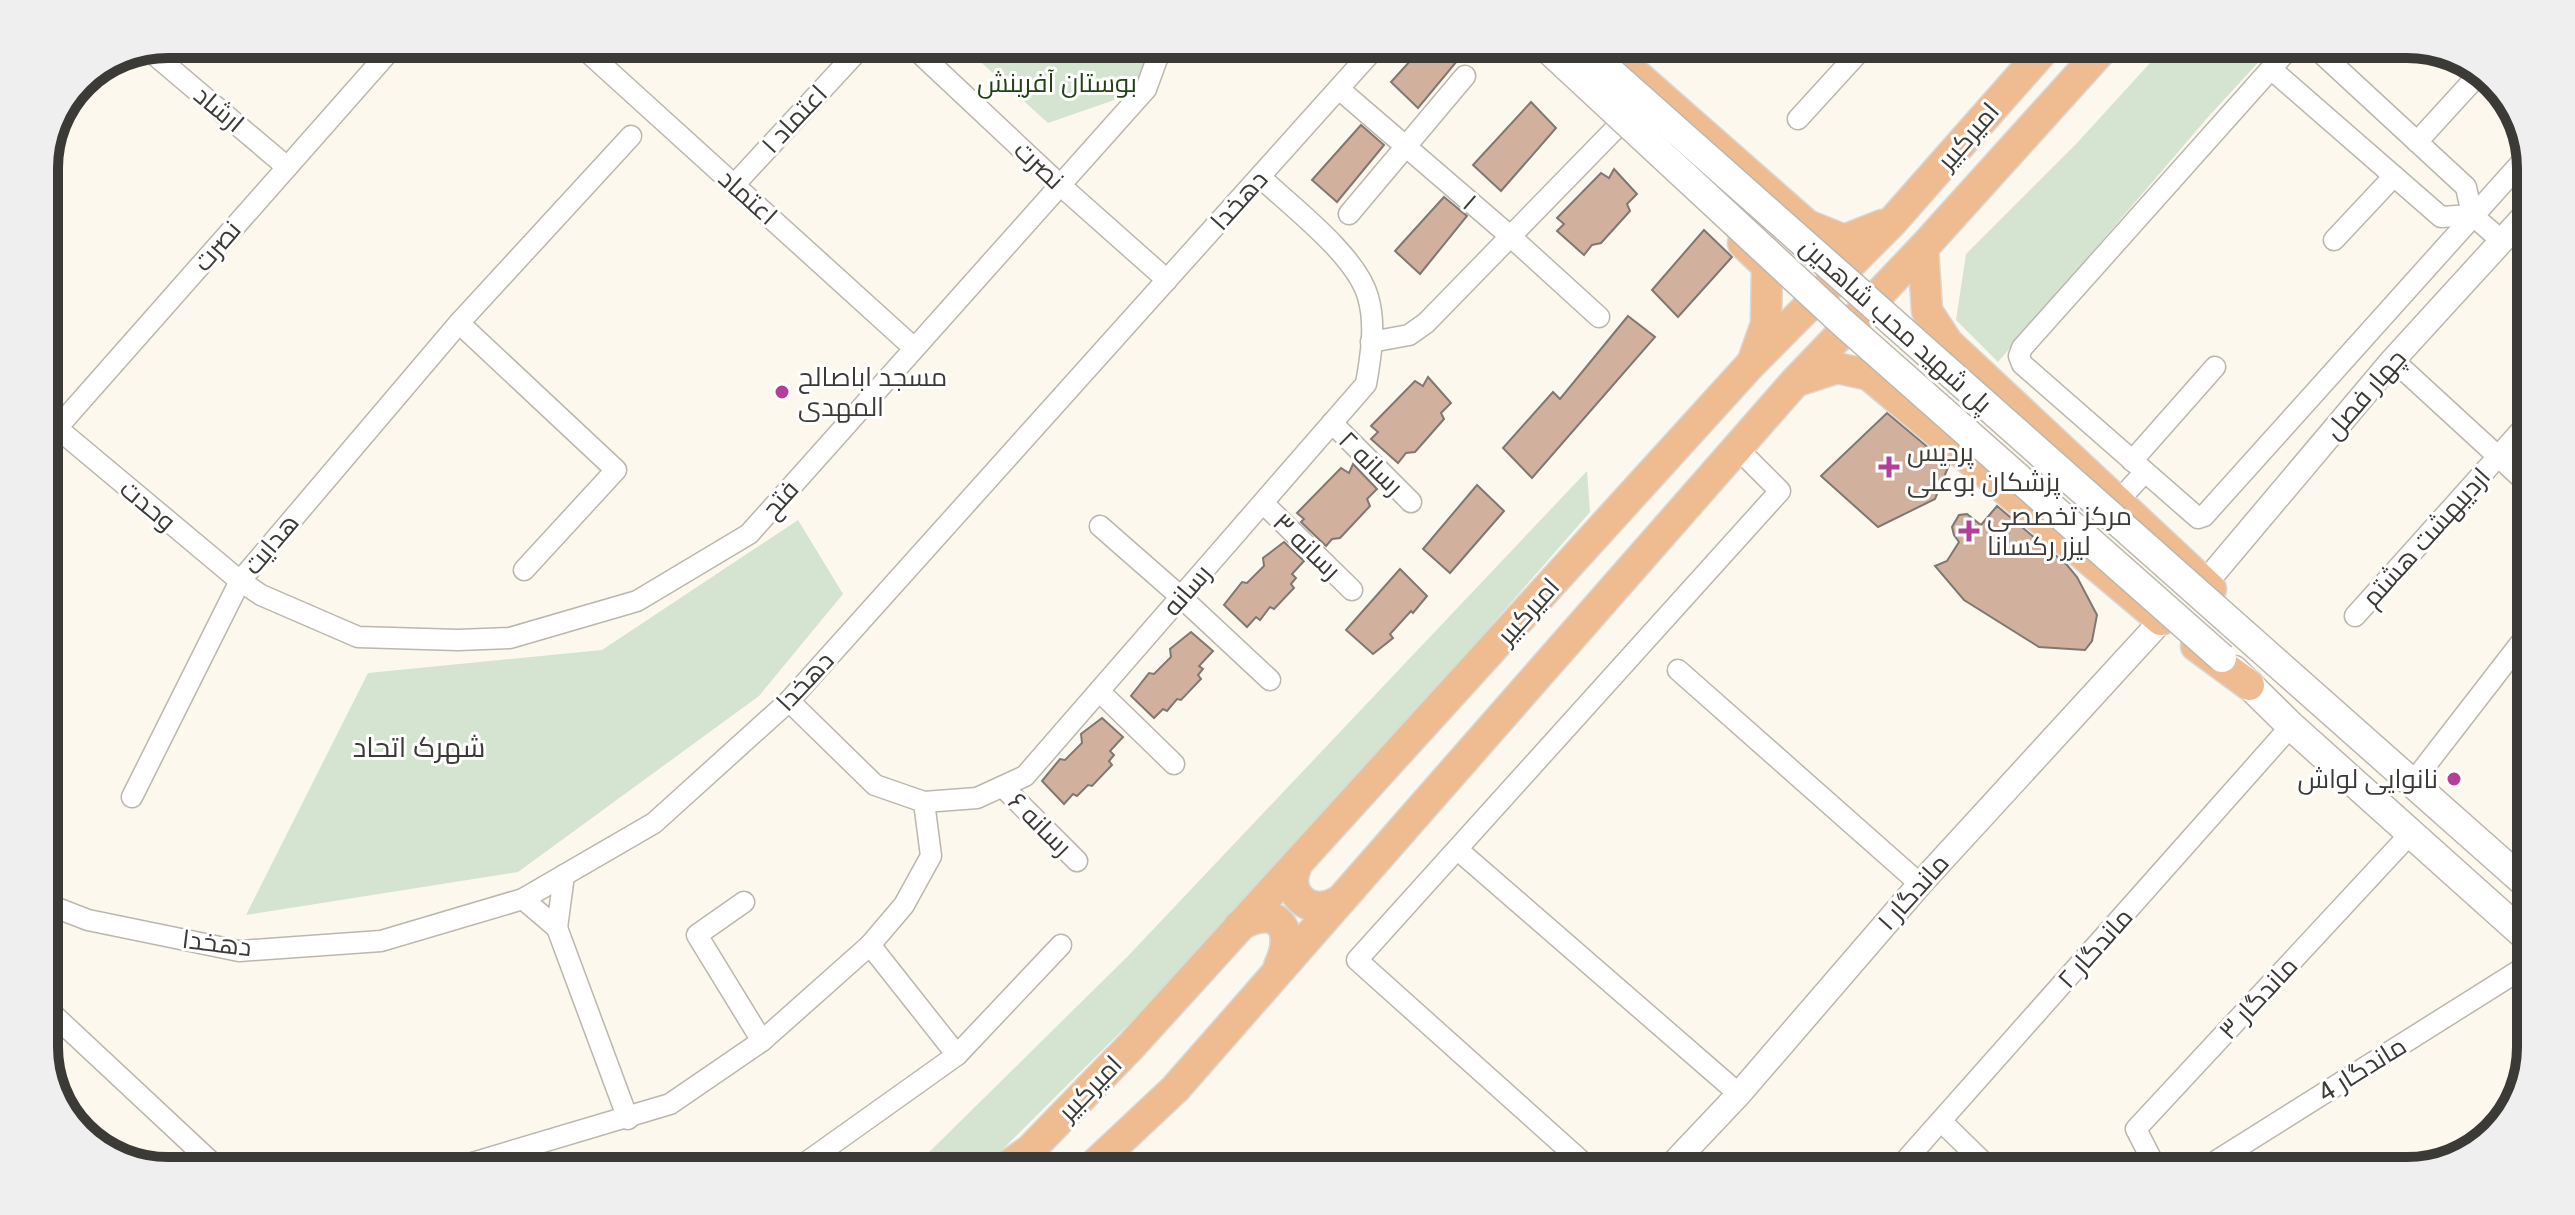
<svg xmlns="http://www.w3.org/2000/svg" width="2575" height="1215" font-family="Roboto,Cairo,sans-serif">
<rect width="100%" height="100%" fill="#fcf8ee"/>
<g fill="#d4e4d0">
<polygon points="964,47 1161,48 1146,89 1048,123"/>
<polygon points="2160,52 2267,53 2209,116 1998,362 1956,320 1966,254 2077,143"/>
<polygon points="1587,471 1590,512 1359,777 1181,972 998,1154 980,1165 916,1165 1127,957"/>
<polygon points="798,520 843,594 759,696 518,872 246,915 368,673 602,650"/>
</g>
<g fill="#d1b19d" stroke="#807771" stroke-width="2">
<polygon points="1421,49 1467,49 1418,108 1391,82"/>
<polygon points="1531,102 1556,128 1501,191 1473,165"/>
<polygon points="1361,125 1384,145 1337,202 1312,180"/>
<polygon points="1614,169 1637,194 1627,204 1630,211 1601,243 1592,245 1584,255 1557,231 1564,224 1557,218 1601,173 1609,178"/>
<polygon points="1444,197 1467,216 1420,274 1395,251"/>
<polygon points="1704,230 1732,257 1678,317 1652,290"/>
<polygon points="1628,316 1655,337 1532,478 1503,448 1553,392 1560,399"/>
<polygon points="1428,377 1451,403 1441,413 1444,419 1415,452 1406,453 1398,463 1371,439 1378,432 1371,426 1415,381 1423,386"/>
<polygon points="1887,413 1949,465 1935,499 1878,527 1821,476"/>
<polygon points="1353,464 1377,489 1367,499 1370,506 1340,538 1332,539 1326,546 1301,522 1304,519 1297,513 1341,468 1349,473"/>
<polygon points="1477,485 1504,511 1450,573 1423,549"/>
<polygon points="1997,506 2067,565 2077,577 2097,615 2092,641 2085,650 2039,647 1964,600 1935,566 1947,561 1959,542 1954,535 1952,527 1959,515 1967,514 1981,525"/>
<polygon points="1284,542 1304,561 1292,574 1296,578 1291,584 1294,588 1274,609 1270,607 1260,620 1256,617 1247,627 1224,605 1242,582 1247,583 1264,566 1263,558"/>
<polygon points="1400,569 1427,596 1413,613 1411,611 1390,634 1393,638 1373,654 1346,630"/>
<polygon points="1191,632 1213,651 1199,666 1203,669 1198,675 1201,679 1181,700 1177,699 1167,711 1163,709 1154,718 1131,696 1149,673 1154,674 1171,657 1170,649"/>
<polygon points="1102,718 1123,737 1110,751 1114,755 1109,761 1112,765 1092,786 1088,785 1077,796 1073,794 1064,804 1042,781 1060,759 1065,760 1082,743 1081,734"/>
</g>
<g fill="none" stroke-linecap="round" stroke-linejoin="round">
<g stroke="#bbb7ae" stroke-width="23">
<g id="minor">
<polyline points="581,46 914,348"/>
<polyline points="913,47 1060,185 1167,280"/>
<polyline points="150,51 287,167"/>
<polyline points="2285,53 2022,348 2019,356 2022,364 2198,518 2204,516 2529,154"/>
<polyline points="2321,53 2466,187 2472,215 2502,241"/>
<polyline points="2271,69 2441,217 2472,215"/>
<polyline points="1339,89 1510,236 1599,317"/>
<polyline points="1798,119 1860,51"/>
<polyline points="2417,142 2479,74"/>
<polyline points="734,185 855,54"/>
<polyline points="1349,214 1465,76"/>
<polyline points="2334,240 2394,176"/>
<polyline points="459,323 616,470 524,570"/>
<polyline points="1371,342 1409,335 1426,323 1617,127"/>
<polyline points="2393,360 2528,484"/>
<polyline points="1332,423 1411,502"/>
<polyline points="57,428 240,581 261,595 358,637 458,640 510,638 637,601 749,534 1146,89 1161,48"/>
<polyline points="44,452 57,428 395,45"/>
<polyline points="2132,461 2215,367"/>
<polyline points="2119,500 2145,472"/>
<polyline points="1263,503 1352,590"/>
<polyline points="1100,526 1181,597 1270,680"/>
<polyline points="2355,616 2528,423"/>
<polyline points="1678,670 1920,884"/>
<polyline points="1099,691 1174,764"/>
<path d="M 789,701 L 875,785 L 924,802 L 977,798 L 1025,776 L 1366,384 C 1371,356 1376,324 1368,297 C 1357,256 1291,206 1260,177"/>
<polyline points="2413,782 2526,636"/>
<polyline points="1003,787 1077,861"/>
<polyline points="132,797 240,581 459,323 631,136"/>
<polyline points="1458,850 1739,1094"/>
<polyline points="523,899 557,928 564,875"/>
<polyline points="744,902 697,935 762,1041"/>
<polyline points="44,903 88,920 239,951 381,941 523,899 654,823 789,701 1374,49"/>
<polyline points="557,928 628,1119"/>
<polyline points="870,945 957,1055"/>
<polyline points="44,1006 211,1162"/>
<polyline points="1941,1121 1990,1169"/>
<polyline points="472,1163 670,1104 762,1041 870,945 904,905 931,856 924,802"/>
<polyline points="804,1164 957,1055 1061,945"/>
<polyline points="1589,1168 1357,960 1780,491 1737,448"/>
<polyline points="1898,1169 2291,726"/>
<polyline points="2157,1170 2136,1129 2411,833"/>
<polyline points="2202,1170 2523,968"/>
</g>
</g>
<g stroke="#bbb7ae" stroke-width="27">
<g id="tertiary">
<polyline points="2206,582 2393,360 2530,210"/>
<polyline points="1669,1168 1739,1094 1920,884 2162,620"/>
</g>
</g>
<g stroke="#bbb7ae" stroke-width="31">
<g id="secondary">
<polyline points="2278,664 2524,882"/>
<polyline points="2234,670 2291,726 2523,934"/>
</g>
</g>
<g stroke="#d8d8d7" stroke-width="33">
<g id="primary">
<polyline points="1608,50 1807,225 1844,240 1882,225"/>
<polyline points="1743,243 1767,266 1766,324 1754,358"/>
<polyline points="1923,248 1927,311 1948,343 2211,589"/>
<polyline points="1800,380 1837,368 1869,375 2161,620"/>
<polyline points="2196,646 2249,685"/>
<path d="M 1296,867 C 1284,895 1311,917 1337,902"/>
<path d="M 1239,926 C 1277,903 1297,929 1279,966"/>
<polyline points="1009,1165 1030,1150 1131,1046 1751,364 1892,222 2042,52"/>
<polyline points="1094,1165 1175,1089 1795,382 1923,248 2100,52"/>
</g>
</g>
<use href="#minor" stroke="#fff" stroke-width="20"/>
<use href="#tertiary" stroke="#fff" stroke-width="24"/>
<use href="#secondary" stroke="#fff" stroke-width="28"/>
<use href="#primary" stroke="#efbc91" stroke-width="30"/>
<g stroke="#bbb7ae" stroke-width="31" stroke-linecap="butt">
<g id="secondary-bridge">
<polyline points="1549,50 1842,322 2222,658"/>
<polyline points="1586,50 2278,664"/>
</g>
</g>
<use href="#secondary-bridge" stroke="#fff" stroke-width="28"/>
</g>
<g fill="#b23f9a" stroke="#fff" stroke-width="3">
<circle cx="782" cy="392" r="8"/>
<path d="M1885 455h8v8h8v8h-8v8h-8v-8h-8v-8h8z"/>
<path d="M1965 519h8v8h8v8h-8v8h-8v-8h-8v-8h8z"/>
<circle cx="2454" cy="779" r="8"/>
</g>
<g text-anchor="middle" dominant-baseline="central" stroke-width="6" stroke-linejoin="round" paint-order="stroke">
<g font-size="26" fill="#224117" stroke="#fff">
<text x="1057" y="83">بوستان آفرینش</text>
</g>
<g font-size="26" fill="#3b3a36" stroke="#fff">
<text transform="translate(219 109) rotate(40)">ارشاد</text>
<text transform="translate(794 119) rotate(-47)">اعتماد ۱</text>
<text transform="translate(1968 136) rotate(-49)">امیرکبیر</text>
<text transform="translate(1039 165) rotate(43)">نصرت</text>
<text transform="translate(748 197) rotate(42)">اعتماد</text>
<text transform="translate(1239 200) rotate(-48)">دهخدا</text>
<text transform="translate(1470 202) rotate(41)">۱</text>
<text transform="translate(217 246) rotate(-49)">نصرت</text>
<text transform="translate(1896 325) rotate(42)">پل شهید محب شاهدین</text>
<text transform="translate(2365 394) rotate(-49)">چهار فصل</text>
<text transform="translate(1371 463) rotate(45)">رسانه ۲</text>
<text transform="translate(780 499) rotate(-48)">فتح</text>
<text transform="translate(148 505) rotate(40)">وحدت</text>
<text transform="translate(2426 537) rotate(-48)">اردیبهشت هشتم</text>
<text transform="translate(271 544) rotate(-50)">هدایت</text>
<text transform="translate(1307 546) rotate(44)">رسانه ۳</text>
<text transform="translate(1187 590) rotate(-49)">رسانه</text>
<text transform="translate(1528 611) rotate(-48)">امیرکبیر</text>
<text transform="translate(805 681) rotate(-47)">دهخدا</text>
<text transform="translate(1040 824) rotate(45)">رسانه ۶</text>
<text transform="translate(1913 892) rotate(-48)">ماندگار ۱</text>
<text transform="translate(217 943) rotate(7)">دهخدا</text>
<text transform="translate(2095 948) rotate(-48)">ماندگار ۲</text>
<text transform="translate(2258 998) rotate(-47)">ماندگار ۳</text>
<text transform="translate(2362 1069) rotate(-32)">ماندگار 4</text>
<text transform="translate(1090 1088) rotate(-46)">امیرکبیر</text>
</g>
<g font-size="26" fill="#3b3a36" stroke="#fff" text-anchor="start">
<text x="798" y="377">مسجد اباصالح<tspan x="798" dy="30">المهدی</tspan></text>
<text x="1907" y="452">پردیس<tspan x="1907" dy="30">پزشکان بوعلی</tspan></text>
<text x="1987" y="516">مرکز تخصصی<tspan x="1987" dy="30">لیزر رکسانا</tspan></text>
<text x="2438" y="779" text-anchor="end">نانوایی لواش</text>
</g>
<g font-size="28" fill="#3b3a36" stroke="#fff">
<text x="419" y="747">شهرک اتحاد</text>
</g>
</g>
<path d="M0 0H2575V1215H0ZM168 58H2407A110 110 0 0 1 2517 168V1047A110 110 0 0 1 2407 1157H168A110 110 0 0 1 58 1047V168A110 110 0 0 1 168 58Z" fill="#efefef" fill-rule="evenodd"/>
<path fill="none" stroke="#3b3a36" stroke-width="10" d="M168 58H2407A110 110 0 0 1 2517 168V1047A110 110 0 0 1 2407 1157H168A110 110 0 0 1 58 1047V168A110 110 0 0 1 168 58Z"/>
</svg>
